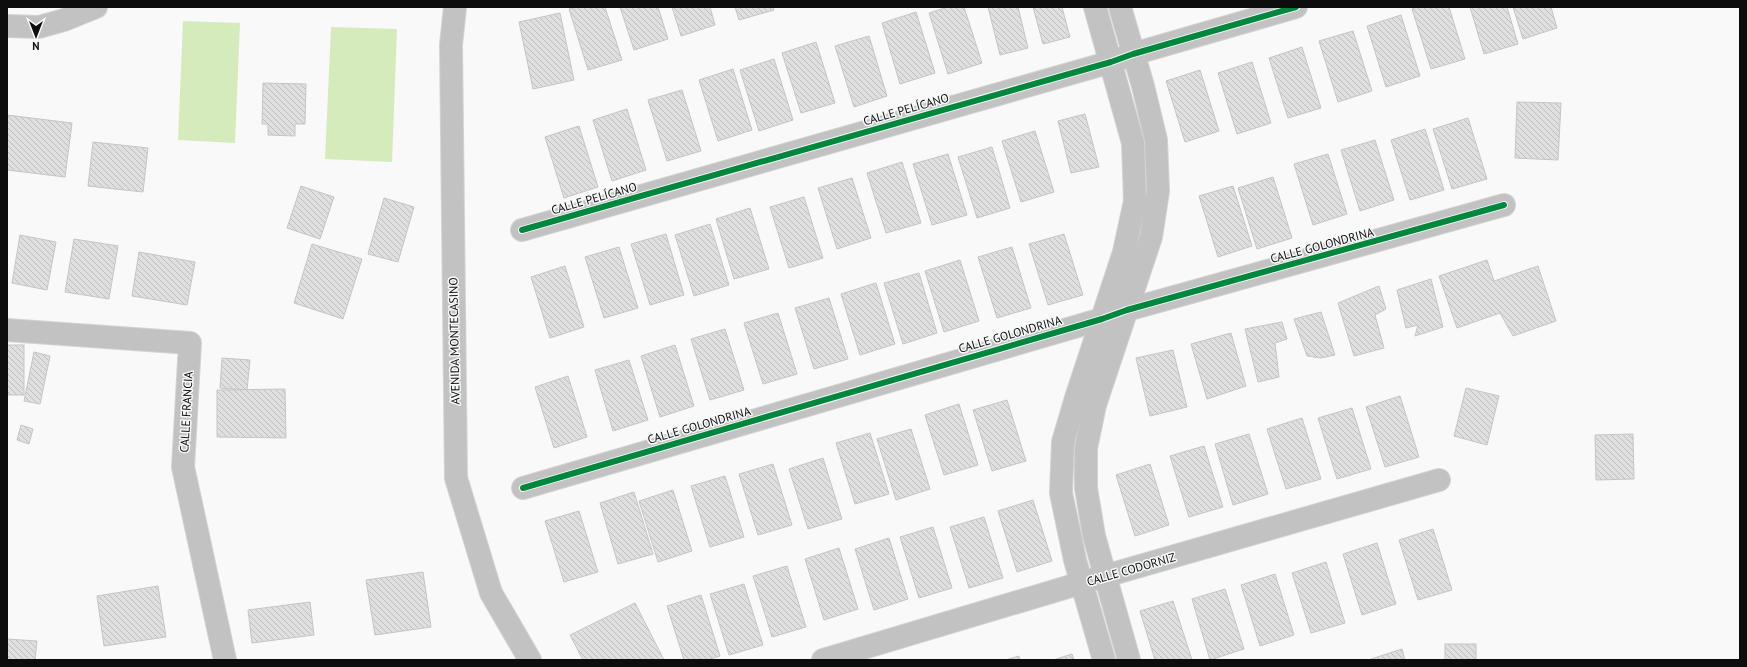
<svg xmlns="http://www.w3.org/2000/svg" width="1747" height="667" font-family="'PT Sans',sans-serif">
<defs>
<pattern id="building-back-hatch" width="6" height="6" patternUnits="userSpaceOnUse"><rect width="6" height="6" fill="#dfdfdf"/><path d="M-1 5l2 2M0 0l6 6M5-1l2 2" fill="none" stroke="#bebebe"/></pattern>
</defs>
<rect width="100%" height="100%" fill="#f9f9f9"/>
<g fill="#d5ebbb">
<polygon points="183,21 240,23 235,143 178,140"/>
<polygon points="331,27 397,29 392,162 325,159"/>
</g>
<g fill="url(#building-back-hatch)" stroke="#c5c5c5">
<polygon points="577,7 605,7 622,60 588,70 569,9"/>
<polygon points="620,7 658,7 668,39 634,50"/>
<polygon points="672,7 710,7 715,25 681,36"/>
<polygon points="735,7 773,7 774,10 739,20"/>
<polygon points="948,7 964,7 982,63 948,74 929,13"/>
<polygon points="988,7 1018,7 1028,48 1000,55"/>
<polygon points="1033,7 1062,7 1070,37 1043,44"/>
<polygon points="1417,7 1449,7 1465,59 1431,69 1412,9"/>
<polygon points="1470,7 1507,7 1518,44 1484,54"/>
<polygon points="1513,7 1551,7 1557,28 1523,39"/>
<polygon points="916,12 935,73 900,84 882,23"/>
<polygon points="560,13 574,80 533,89 519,22"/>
<polygon points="1401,15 1420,76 1386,87 1367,26"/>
<polygon points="1353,31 1372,91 1338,102 1319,41"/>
<polygon points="869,36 887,96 854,107 835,46"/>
<polygon points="816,42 835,103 801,113 782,53"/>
<polygon points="1302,47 1321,108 1288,118 1269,58"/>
<polygon points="774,59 793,120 759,131 740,70"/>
<polygon points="1252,62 1271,123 1237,134 1218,73"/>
<polygon points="733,69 752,130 718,141 699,80"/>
<polygon points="1200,70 1219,131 1185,142 1166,81"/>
<polygon points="263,83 306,84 305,124 295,124 295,136 268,135 268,124 262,124"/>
<polygon points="682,90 701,151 667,161 648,100"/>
<polygon points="1517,102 1561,103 1558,160 1515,158"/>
<polygon points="627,109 646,170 612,181 593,120"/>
<polygon points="1085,114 1099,167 1071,173 1058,121"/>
<polygon points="7,115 72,123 65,177 7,170"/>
<polygon points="1468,118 1487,179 1452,189 1433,129"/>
<polygon points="579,126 598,187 564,198 545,137"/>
<polygon points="1425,129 1444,190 1410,200 1391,140"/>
<polygon points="1035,131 1054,192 1021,202 1002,141"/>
<polygon points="1375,140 1394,200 1360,211 1341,150"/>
<polygon points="93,142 148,148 143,192 88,186"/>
<polygon points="992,147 1010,208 977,218 958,157"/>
<polygon points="948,154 967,215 932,225 913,164"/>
<polygon points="1328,154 1347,214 1313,225 1294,164"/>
<polygon points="902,162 921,223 886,233 867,173"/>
<polygon points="1273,177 1292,238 1257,249 1238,188"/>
<polygon points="852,178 871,238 837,249 818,188"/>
<polygon points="301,186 334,197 320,239 287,228"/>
<polygon points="1233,186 1252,246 1218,257 1199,196"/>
<polygon points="804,197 823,258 789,268 770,207"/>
<polygon points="384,198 414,207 398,262 368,254"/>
<polygon points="750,208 769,269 734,279 716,219"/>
<polygon points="710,224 729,285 694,296 675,235"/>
<polygon points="666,234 684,295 650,305 631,244"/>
<polygon points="1064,234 1083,295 1048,305 1029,244"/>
<polygon points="20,235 56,242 47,290 12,283"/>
<polygon points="74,239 118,246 109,299 65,292"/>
<polygon points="312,244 362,259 343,319 294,303"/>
<polygon points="619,247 638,308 604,318 585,257"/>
<polygon points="1012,247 1031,308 997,318 978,257"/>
<polygon points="139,252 195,262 187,305 132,296"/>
<polygon points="960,260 979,321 944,332 925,271"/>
<polygon points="1487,260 1494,281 1538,266 1556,321 1513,336 1500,313 1457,328 1439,276"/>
<polygon points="565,266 584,327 550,338 531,277"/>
<polygon points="919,273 937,333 903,344 884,283"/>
<polygon points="1431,279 1443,327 1415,336 1418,325 1406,328 1397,290"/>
<polygon points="876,283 895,344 860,355 841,294"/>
<polygon points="1379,286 1386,309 1375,315 1384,348 1354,356 1338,303"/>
<polygon points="829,298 848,359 814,369 795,308"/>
<polygon points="1321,312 1335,355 1321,358 1307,356 1294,319"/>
<polygon points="778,313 797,374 763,384 744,323"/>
<polygon points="1282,322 1287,339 1275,343 1279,377 1258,382 1245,329"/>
<polygon points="725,329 744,390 710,400 691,339"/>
<polygon points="1231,333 1246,386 1207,399 1191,344"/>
<rect x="7" y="345" width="17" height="50"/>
<polygon points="675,345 694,406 660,417 641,356"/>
<polygon points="1173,350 1187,407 1150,416 1136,358"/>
<polygon points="34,352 50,356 40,404 24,401"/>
<polygon points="222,358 250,360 247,390 220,388"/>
<polygon points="629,360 648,420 613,431 595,370"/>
<polygon points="568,376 587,437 554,448 535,387"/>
<polygon points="1466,388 1499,396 1487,445 1454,436"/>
<polygon points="285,389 286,438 217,437 217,390"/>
<polygon points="1400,396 1419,457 1385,467 1366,407"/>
<polygon points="1007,400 1026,461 992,471 973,410"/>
<polygon points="959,404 978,465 944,475 925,415"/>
<polygon points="1352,408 1371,469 1337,479 1318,418"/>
<polygon points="1302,418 1321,479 1286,489 1267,429"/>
<polygon points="21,425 33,429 29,444 17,440"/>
<polygon points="911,429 930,489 896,500 877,439"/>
<polygon points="870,433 889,494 855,504 836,443"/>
<polygon points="1249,434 1268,494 1233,505 1215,444"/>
<polygon points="1633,434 1634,479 1596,480 1595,435"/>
<polygon points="1204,446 1223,507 1189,517 1170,456"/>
<polygon points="823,458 842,519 808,529 789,469"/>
<polygon points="773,464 792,525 758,535 739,474"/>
<polygon points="1150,464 1169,525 1135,536 1116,475"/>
<polygon points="725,476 744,537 710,547 691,486"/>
<polygon points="673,490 692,551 658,562 639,501"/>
<polygon points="634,492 653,554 618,564 600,503"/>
<polygon points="1033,500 1052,561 1017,572 998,511"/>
<polygon points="579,511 598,572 564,582 545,521"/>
<polygon points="984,517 1003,578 969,588 950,527"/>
<polygon points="933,527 952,588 919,598 900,537"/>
<polygon points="1433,529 1452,590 1418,600 1399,540"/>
<polygon points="889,538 908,599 874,610 855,549"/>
<polygon points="1377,543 1396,604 1362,615 1343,554"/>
<polygon points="839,548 858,609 824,620 805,559"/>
<polygon points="1326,562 1345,623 1311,633 1292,573"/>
<polygon points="787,566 806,627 772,637 753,576"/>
<polygon points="423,572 431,627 375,635 366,580"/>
<polygon points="1275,574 1294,635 1260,646 1241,585"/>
<polygon points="744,584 763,645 729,655 710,594"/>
<polygon points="158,586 166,637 104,646 97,596"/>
<polygon points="1225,589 1244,649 1210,660 1192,599"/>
<polygon points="701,595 720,656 707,660 684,660 667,606"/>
<polygon points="1173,601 1192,660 1155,660 1140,611"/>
<polygon points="310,602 314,635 252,643 248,610"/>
<polygon points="635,603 664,660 583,660 570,635"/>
<polygon points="7,639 37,641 35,660 7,660"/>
<rect x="1445" y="644" width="31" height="16"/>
<polygon points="1402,649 1405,660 1368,660"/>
<polygon points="1072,654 1074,660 1053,660"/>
<polygon points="1019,656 1020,660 1005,660"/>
</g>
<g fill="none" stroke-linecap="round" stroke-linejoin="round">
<g stroke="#d3d3d3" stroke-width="24">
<g id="minor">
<polyline points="1095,7 1133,143 1135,201 1124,252 1076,398 1063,442 1061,493 1075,560 1104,660"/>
<polyline points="1120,7 1143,86 1156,140 1158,191 1151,237 1095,405 1086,448 1086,488 1094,536 1129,660"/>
<polyline points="7,26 39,27 64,20 96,7"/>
<polyline points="522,230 1111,62 1133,54 1296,7"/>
<polyline points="7,330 190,343 183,467 225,660"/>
<polyline points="523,488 1102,319 1127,310 1504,205"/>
<polyline points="823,660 1081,583 1439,480"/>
</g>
</g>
<g stroke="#d3d3d3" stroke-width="24">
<polyline id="tertiary" points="455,7 451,45 456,478 491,593 530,660"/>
</g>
<use href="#minor" stroke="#c3c2c2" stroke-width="22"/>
<use href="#tertiary" stroke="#c3c2c2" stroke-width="22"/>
<g stroke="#f8f9fa" stroke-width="8">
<g id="cycleway">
<polyline points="522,230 1111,62 1133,54 1296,7"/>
<polyline points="523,488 1102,319 1127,310 1504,205"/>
</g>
</g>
<use href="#cycleway" stroke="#00873e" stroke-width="6"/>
</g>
<g text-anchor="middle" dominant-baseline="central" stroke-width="3" stroke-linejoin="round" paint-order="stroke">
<g font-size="12" fill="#0d0d0e" stroke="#f8f9fa">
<text transform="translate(906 109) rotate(-16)">CALLE PELÍCANO</text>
<text transform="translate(594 198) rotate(-16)">CALLE PELÍCANO</text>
<text transform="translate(1322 245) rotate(-15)">CALLE GOLONDRINA</text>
<text transform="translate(1010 334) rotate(-16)">CALLE GOLONDRINA</text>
<text transform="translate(454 341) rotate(-91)">AVENIDA MONTECASINO</text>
<text transform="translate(186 412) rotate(-87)">CALLE FRANCIA</text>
<text transform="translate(699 425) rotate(-16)">CALLE GOLONDRINA</text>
<text transform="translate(1131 569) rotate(-16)">CALLE CODORNIZ</text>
</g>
</g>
<rect width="1747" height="667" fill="none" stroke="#0d0d0e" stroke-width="16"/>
<g transform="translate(36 36) rotate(180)" stroke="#f8f9fa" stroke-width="3" paint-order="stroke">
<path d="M0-3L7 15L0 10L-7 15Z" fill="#0d0d0e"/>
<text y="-6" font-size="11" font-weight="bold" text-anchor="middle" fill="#0d0d0e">N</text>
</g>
</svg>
